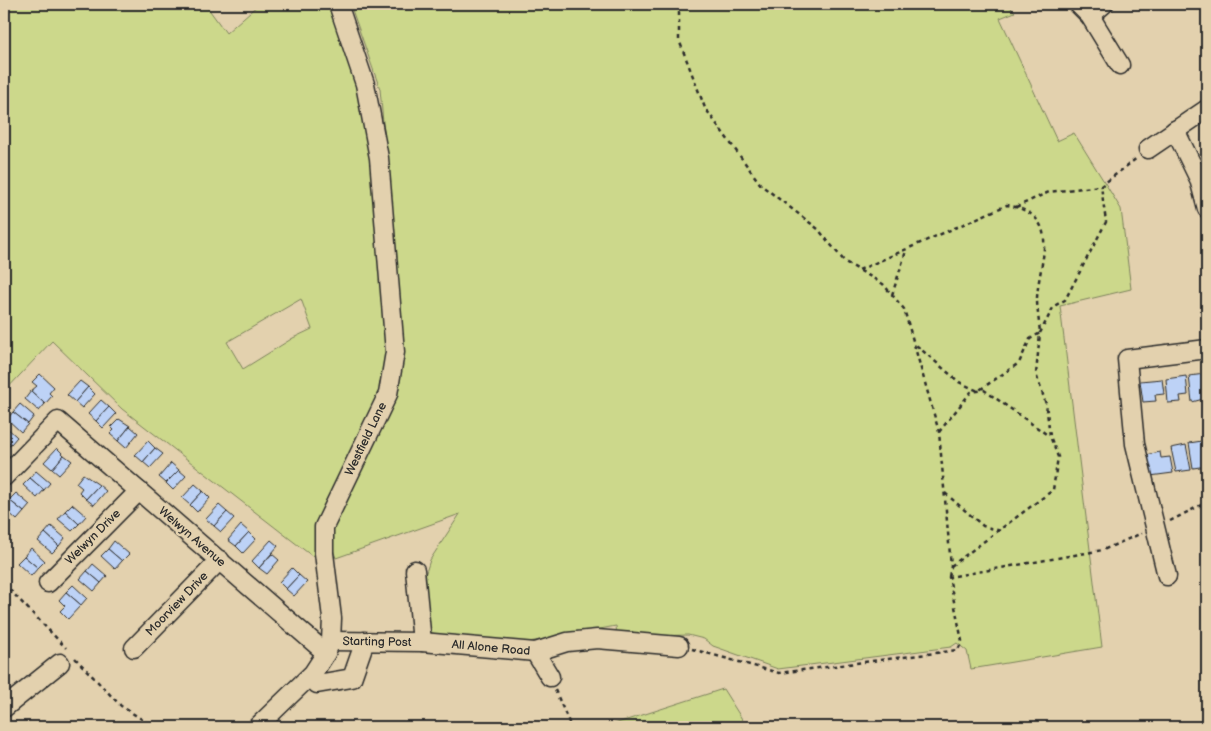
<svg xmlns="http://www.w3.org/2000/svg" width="1211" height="731" font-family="'Balsamiq Sans',sans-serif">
<rect width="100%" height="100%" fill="#e3d1ae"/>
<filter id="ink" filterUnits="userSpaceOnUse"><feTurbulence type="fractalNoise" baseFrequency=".02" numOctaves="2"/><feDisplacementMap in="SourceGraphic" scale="10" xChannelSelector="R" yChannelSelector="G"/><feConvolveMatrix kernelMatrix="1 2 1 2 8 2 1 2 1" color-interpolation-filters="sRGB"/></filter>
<g filter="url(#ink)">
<g fill="#ccd88b" stroke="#7c825b" fill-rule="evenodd">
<path d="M 4,4 L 205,4 L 226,33 L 259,4 L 329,4 L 349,61 L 355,65 L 370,145 L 386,319 L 386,378 L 316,551 L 312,556 L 122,409 L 52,341 L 4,392 ZM 301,299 L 312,329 L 293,338 L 243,369 L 227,342 Z"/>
<polygon points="350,4 1007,4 1015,12 1000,18 1057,141 1074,133 1121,209 1131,289 1060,306 1102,647 971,669 967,651 957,643 951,647 778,669 713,646 704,639 688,635 617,637 616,626 529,642 450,639 427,631 420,591 430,560 460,514 336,558 330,541 331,521 396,382 404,353 380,89"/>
<polygon points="723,689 747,727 605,727"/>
</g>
<g fill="#bdd2f6" stroke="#2b2b2b">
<polygon points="40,374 54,387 49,393 52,396 45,404 31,391 37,386 32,382"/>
<polygon points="1205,374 1207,398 1192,402 1189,376"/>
<polygon points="1186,376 1188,395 1180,396 1181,402 1168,403 1166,379"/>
<polygon points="1162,379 1164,394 1155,395 1156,401 1143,402 1140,381"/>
<polygon points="80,381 88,387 75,402 67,395"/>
<polygon points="88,387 95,394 82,408 75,402"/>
<polygon points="31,391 45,404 39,411 25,399"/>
<polygon points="101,400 109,407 96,421 88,414"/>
<polygon points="20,404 34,416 28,424 13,412"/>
<polygon points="109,407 116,414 103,428 96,421"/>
<polygon points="13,412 28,424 21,432 7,419"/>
<polygon points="119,419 130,426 118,441 110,434 114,430 111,427"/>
<polygon points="4,425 17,437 11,444 4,438"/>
<polygon points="130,426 138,433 126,448 118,441"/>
<polygon points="4,438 11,444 4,452"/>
<polygon points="148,441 155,448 143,462 135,455"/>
<polygon points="1202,441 1203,447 1207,447 1207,466 1193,468 1189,443"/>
<polygon points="1186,445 1191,470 1176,472 1171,448"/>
<polygon points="57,448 64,455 52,469 44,462"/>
<polygon points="155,448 163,454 150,468 143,462"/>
<polygon points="1160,452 1161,458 1170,457 1173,473 1150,476 1146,455"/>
<polygon points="64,455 72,461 59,475 52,469"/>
<polygon points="171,463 179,470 166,483 159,477"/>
<polygon points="179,470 186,476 173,490 166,483"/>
<polygon points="36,471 50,483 44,490 30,478"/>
<polygon points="83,474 99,485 86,499 79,492 82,488 76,483"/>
<polygon points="30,478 44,490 37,498 23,485"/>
<polygon points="195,484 203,491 190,505 182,498"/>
<polygon points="99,485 106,491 94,505 86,499"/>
<polygon points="203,491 210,498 197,512 190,505"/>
<polygon points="16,493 30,505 24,512 9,500"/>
<polygon points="9,500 24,512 17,520 4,508"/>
<polygon points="72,504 86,516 79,524 65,511"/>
<polygon points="219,505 227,512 214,526 206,519"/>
<polygon points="65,511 79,524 72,531 58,519"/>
<polygon points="227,512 234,518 221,532 214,526"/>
<polygon points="4,522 10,527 4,535"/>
<polygon points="241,525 249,532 236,546 228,540"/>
<polygon points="51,526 65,538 59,546 45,533"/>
<polygon points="249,532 256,539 243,553 236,546"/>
<polygon points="45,533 59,546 52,553 38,541"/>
<polygon points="271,540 278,546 259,568 252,561"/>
<polygon points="114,541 129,554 122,561 108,549"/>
<polygon points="31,548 45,561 38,568 24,556"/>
<polygon points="108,549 122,561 115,569 101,556"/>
<polygon points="272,554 279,560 267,574 259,568"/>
<polygon points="24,556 38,568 31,576 17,563"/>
<polygon points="93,564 107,576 101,583 87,571"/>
<polygon points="292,568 299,575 286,589 279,582"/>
<polygon points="87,571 101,583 94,591 80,579"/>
<polygon points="299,575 307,582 294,596 286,589"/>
<polygon points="73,585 87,598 81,605 66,592"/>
<polygon points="66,592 81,605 68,619 60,611 65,606 59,600"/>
</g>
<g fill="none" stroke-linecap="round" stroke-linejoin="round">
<g stroke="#2b2b2b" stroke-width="21">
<g id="minor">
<polyline points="1078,4 1090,16 1120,65"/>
<polyline points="1090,16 1104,4"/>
<polyline points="1175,130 1199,179 1207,209"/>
<polyline points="1148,149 1207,109"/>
<polyline points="4,477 58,421 326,653"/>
<polyline points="415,570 422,642"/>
<polyline points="1167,576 1135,444 1127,359 1207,349"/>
<polyline points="48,583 139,491"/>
<polyline points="331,641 422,642 535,652 550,677"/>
<polyline points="134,648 220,560"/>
<polyline points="535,652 567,642 597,639 679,646"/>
<polyline points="317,684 352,678 365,641"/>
<polyline points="4,708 60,663"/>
<polyline points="257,727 313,673 326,653 331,641 332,618 324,553 324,527 388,394 395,352 379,158 365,84 338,4"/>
</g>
</g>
<g stroke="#2b2b2b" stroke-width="2.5" stroke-dasharray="4 4" stroke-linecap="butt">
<polyline points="679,4 679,40 705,108 761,185 818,229 845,262 883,284 904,309 939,432 951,566 949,577"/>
<polyline points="1016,207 1049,192 1101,186 1137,158"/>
<path d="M 859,270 L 1007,205 C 1064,216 1039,259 1037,298 C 1037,309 1039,321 1040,333 L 1030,339 L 1019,363 L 978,391 L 959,382 L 916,345"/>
<polyline points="892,295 906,251"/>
<polyline points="939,432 971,392 984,390 1049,436"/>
<polyline points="945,493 983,526 1001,531"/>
<polyline points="1170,521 1207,502"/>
<polyline points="951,566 1053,490 1058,457 1050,436 1046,404 1036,374 1040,333 1054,306 1065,300 1106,222 1101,186"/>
<polyline points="4,584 66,648"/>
<polyline points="692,649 779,673 958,650 962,641 949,577 1103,550 1142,533"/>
<polyline points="75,658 121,706 154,727"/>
<polyline points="555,690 571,727"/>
</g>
<use href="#minor" stroke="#e3d1ae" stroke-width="18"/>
</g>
</g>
<g text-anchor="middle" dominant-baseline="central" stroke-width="5" stroke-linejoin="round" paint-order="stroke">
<g font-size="12" fill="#2b2b2b" stroke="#e3d1ae">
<text transform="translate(366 439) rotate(-64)">Westfield Lane</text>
<text transform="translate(93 537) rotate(-45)">Welwyn Drive</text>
<text transform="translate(192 537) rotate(41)">Welwyn Avenue</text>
<text transform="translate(177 604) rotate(-46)">Moorview Drive</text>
<text transform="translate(377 642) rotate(1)">Starting Post</text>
<text transform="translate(491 648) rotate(5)">All Alone Road</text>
</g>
</g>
<rect width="1211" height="731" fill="none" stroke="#e3d1ae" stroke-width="20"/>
<rect x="10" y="10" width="1191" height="711" fill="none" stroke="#2b2b2b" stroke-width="2" filter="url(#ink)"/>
</svg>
